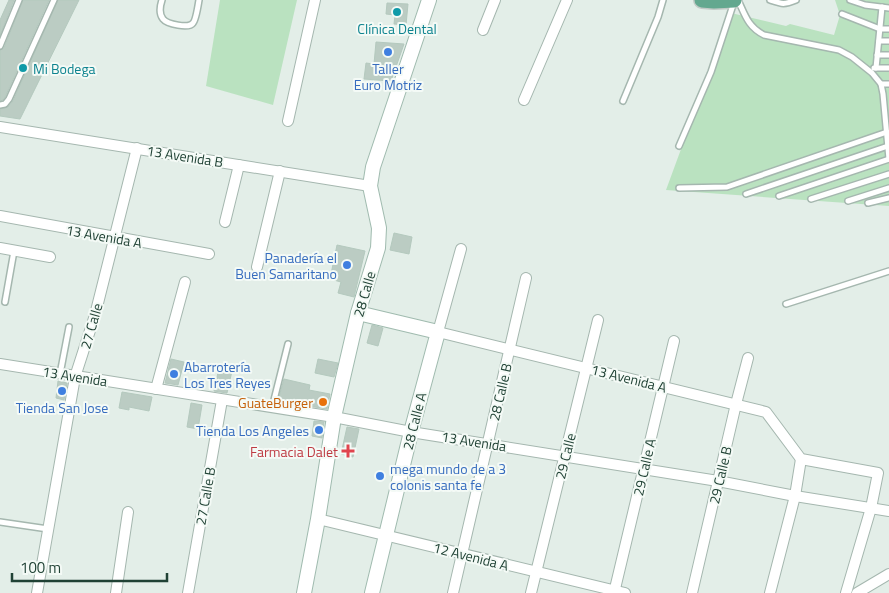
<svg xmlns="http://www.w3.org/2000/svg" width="889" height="593" font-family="'Titillium Web',sans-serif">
<rect width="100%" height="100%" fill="#e3eee8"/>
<g fill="#bae2c0">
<polygon points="220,0 297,0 273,105 206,86"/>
<polygon points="835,0 889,0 889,206 666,190 731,13 786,26 790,24 834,35 840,15"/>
</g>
<g fill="#bbccc3" stroke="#b4c9be">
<polygon points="9,0 14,0 0,35 0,20"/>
<polygon points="23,0 49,0 5,97 3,100 0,101 0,50 4,48"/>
<polygon points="58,0 79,0 20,119 0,116 0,109 8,107 13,101"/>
<polygon points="387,3 408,4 406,25 394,24 395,15 386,14"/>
<polygon points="376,42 404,44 391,81 364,79 366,63 374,64"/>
<polygon points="394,233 412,237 409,254 390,250"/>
<polygon points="337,245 365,251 354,297 338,293 341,282 330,279"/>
<polygon points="372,325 383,328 378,346 367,343"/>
<polygon points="171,359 184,362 178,385 165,383"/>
<polygon points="318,359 338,363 334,377 315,373"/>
<polygon points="219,368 232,371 227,393 214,391"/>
<polygon points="284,379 310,385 309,390 330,394 327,409 278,401"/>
<polygon points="58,381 67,383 64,400 56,398"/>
<polygon points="122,392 152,397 149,411 129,407 129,410 119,408"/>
<polygon points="191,403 202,405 198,429 187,427"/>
<polygon points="314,421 324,422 322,438 312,436"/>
<polygon points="347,427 359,429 353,457 341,454"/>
</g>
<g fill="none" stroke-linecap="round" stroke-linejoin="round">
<g stroke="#a5b7af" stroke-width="8">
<g id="service">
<path d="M 162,0 C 160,6 159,14 163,19 C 167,24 189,29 193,23 C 196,20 198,6 199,0"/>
<path d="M 738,0 C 745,15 748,27 764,35 L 839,50 L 852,57 L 872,73 L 881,84 L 883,94 L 889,159"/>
<path d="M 770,0 C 782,4 784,5 796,0"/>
<polyline points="850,0 865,5 889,8"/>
<polyline points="842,14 880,29 889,29"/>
<polyline points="879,41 889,41"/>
<polyline points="0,46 19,0"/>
<polyline points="877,55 889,55"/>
<polyline points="874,68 889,68"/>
<polyline points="876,68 882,7"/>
<polyline points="881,84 889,84"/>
<polyline points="623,101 658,17 663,0"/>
<polyline points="0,105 5,104 9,99 54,0"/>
<polyline points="679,146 711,72 734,2"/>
<polyline points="679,188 727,187 887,132"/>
<polyline points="746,194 888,146"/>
<polyline points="779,196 889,159"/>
<polyline points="811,199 889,174"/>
<polyline points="848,201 889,188"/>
<polyline points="868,203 889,198"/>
<polyline points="5,302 14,251"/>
<polyline points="786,304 889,271"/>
<polyline points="60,374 69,327"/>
<polyline points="272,408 288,344"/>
<polyline points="0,522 48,529"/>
</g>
</g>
<g stroke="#a5b7af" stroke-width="12">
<g id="minor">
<polyline points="483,30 495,0"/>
<polyline points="524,100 567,0"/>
<polyline points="288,121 315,0"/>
<polyline points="0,127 370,186"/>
<polyline points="0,216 209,254"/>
<polyline points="225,222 239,165"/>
<polyline points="0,248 50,257"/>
<polyline points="461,249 438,332 766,412 801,459 878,473 871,508 846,593"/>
<polyline points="257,267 280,171"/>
<polyline points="0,364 334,417 411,432 718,481 795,496 889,511"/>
<polyline points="156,389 185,282"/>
<polyline points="318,519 625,593"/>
<polyline points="37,593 75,377 95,315 137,148"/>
<polyline points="116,593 128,512"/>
<polyline points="188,593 222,400"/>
<polyline points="453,593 526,278"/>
<polyline points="531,593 598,320"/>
<polyline points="614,593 674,341"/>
<polyline points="692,593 736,404 748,358"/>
<polyline points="770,593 795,496 801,459"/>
<polyline points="857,593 889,574"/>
</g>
</g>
<g stroke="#a0bbaf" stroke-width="16">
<g id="secondary">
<polyline points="358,313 438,332 411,432 372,593"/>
<polyline points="304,593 318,519 334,417 358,313 378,248 379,228 370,186 373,167 429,0"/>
</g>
</g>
<g stroke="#c1cac6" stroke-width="18">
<polyline id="primary" points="702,0 714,1 734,0"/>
</g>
<use href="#service" stroke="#fff" stroke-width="5"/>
<use href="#minor" stroke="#fff" stroke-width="10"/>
<use href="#secondary" stroke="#fff" stroke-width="14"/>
<use href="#primary" stroke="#63a88f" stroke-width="15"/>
</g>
<g fill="#0f9aa8" stroke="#f4faf6" stroke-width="2">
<circle cx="397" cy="12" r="5"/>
<circle cx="23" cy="68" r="5"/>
</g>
<g fill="#3f7fe0" stroke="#f4faf6" stroke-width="2">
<circle cx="388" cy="52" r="5"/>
<circle cx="347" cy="265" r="5"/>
<circle cx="174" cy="374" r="5"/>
<circle cx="62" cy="391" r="5"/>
<circle cx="319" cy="430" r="5"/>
<circle cx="380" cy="476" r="5"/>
</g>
<circle fill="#e8710a" stroke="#f4faf6" stroke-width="2" cx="323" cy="402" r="5"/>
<path fill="#e0444e" stroke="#f4faf6" stroke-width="2" d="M345.5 443.5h5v5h5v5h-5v5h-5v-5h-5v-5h5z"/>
<g text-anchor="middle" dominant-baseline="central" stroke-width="4" stroke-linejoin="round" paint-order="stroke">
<g font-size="14" fill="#0d838f" stroke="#f4faf6">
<text x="397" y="28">Clínica Dental</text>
<text x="33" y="68" text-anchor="start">Mi Bodega</text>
</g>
<g font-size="14" fill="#366cbe" stroke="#f4faf6">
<text x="388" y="68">Taller<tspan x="388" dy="16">Euro Motriz</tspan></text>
<text x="337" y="257" text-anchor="end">Panadería el<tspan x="337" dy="16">Buen Samaritano</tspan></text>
<text x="184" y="366" text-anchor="start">Abarrotería<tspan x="184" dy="16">Los Tres Reyes</tspan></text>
<text x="62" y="407">Tienda San Jose</text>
<text x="309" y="430" text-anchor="end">Tienda Los Angeles</text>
<text x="390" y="468" text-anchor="start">mega mundo de a 3<tspan x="390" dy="16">colonis santa fe</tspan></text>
</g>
<g font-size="14" fill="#204235" stroke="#f4faf6">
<text transform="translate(185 156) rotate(9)">13 Avenida B</text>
<text transform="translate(104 236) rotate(10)">13 Avenida A</text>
<text transform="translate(364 294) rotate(-74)">28 Calle</text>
<text transform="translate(91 326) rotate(-74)">27 Calle</text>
<text transform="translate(75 376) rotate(9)">13 Avenida</text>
<text transform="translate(629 378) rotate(14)">13 Avenida A</text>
<text transform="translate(500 392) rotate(-77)">28 Calle B</text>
<text transform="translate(414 421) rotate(-76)">28 Calle A</text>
<text transform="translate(474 441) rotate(9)">13 Avenida</text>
<text transform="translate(565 456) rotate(-76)">29 Calle</text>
<text transform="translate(644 467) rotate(-77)">29 Calle A</text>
<text transform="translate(720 475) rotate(-77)">29 Calle B</text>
<text transform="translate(205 496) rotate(-80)">27 Calle B</text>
<text transform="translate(471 556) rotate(14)">12 Avenida A</text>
</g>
<g font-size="14" fill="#c56008" stroke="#f4faf6" text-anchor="end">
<text x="313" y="402">GuateBurger</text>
</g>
<g font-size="14" fill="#be3a42" stroke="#f4faf6" text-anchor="end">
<text x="338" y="451">Farmacia Dalet</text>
</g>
</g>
<path d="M12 573v8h155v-8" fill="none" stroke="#204235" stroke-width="2.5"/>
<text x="20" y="573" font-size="15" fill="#204235" stroke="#f4faf6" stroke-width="4" paint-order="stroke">100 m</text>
</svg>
